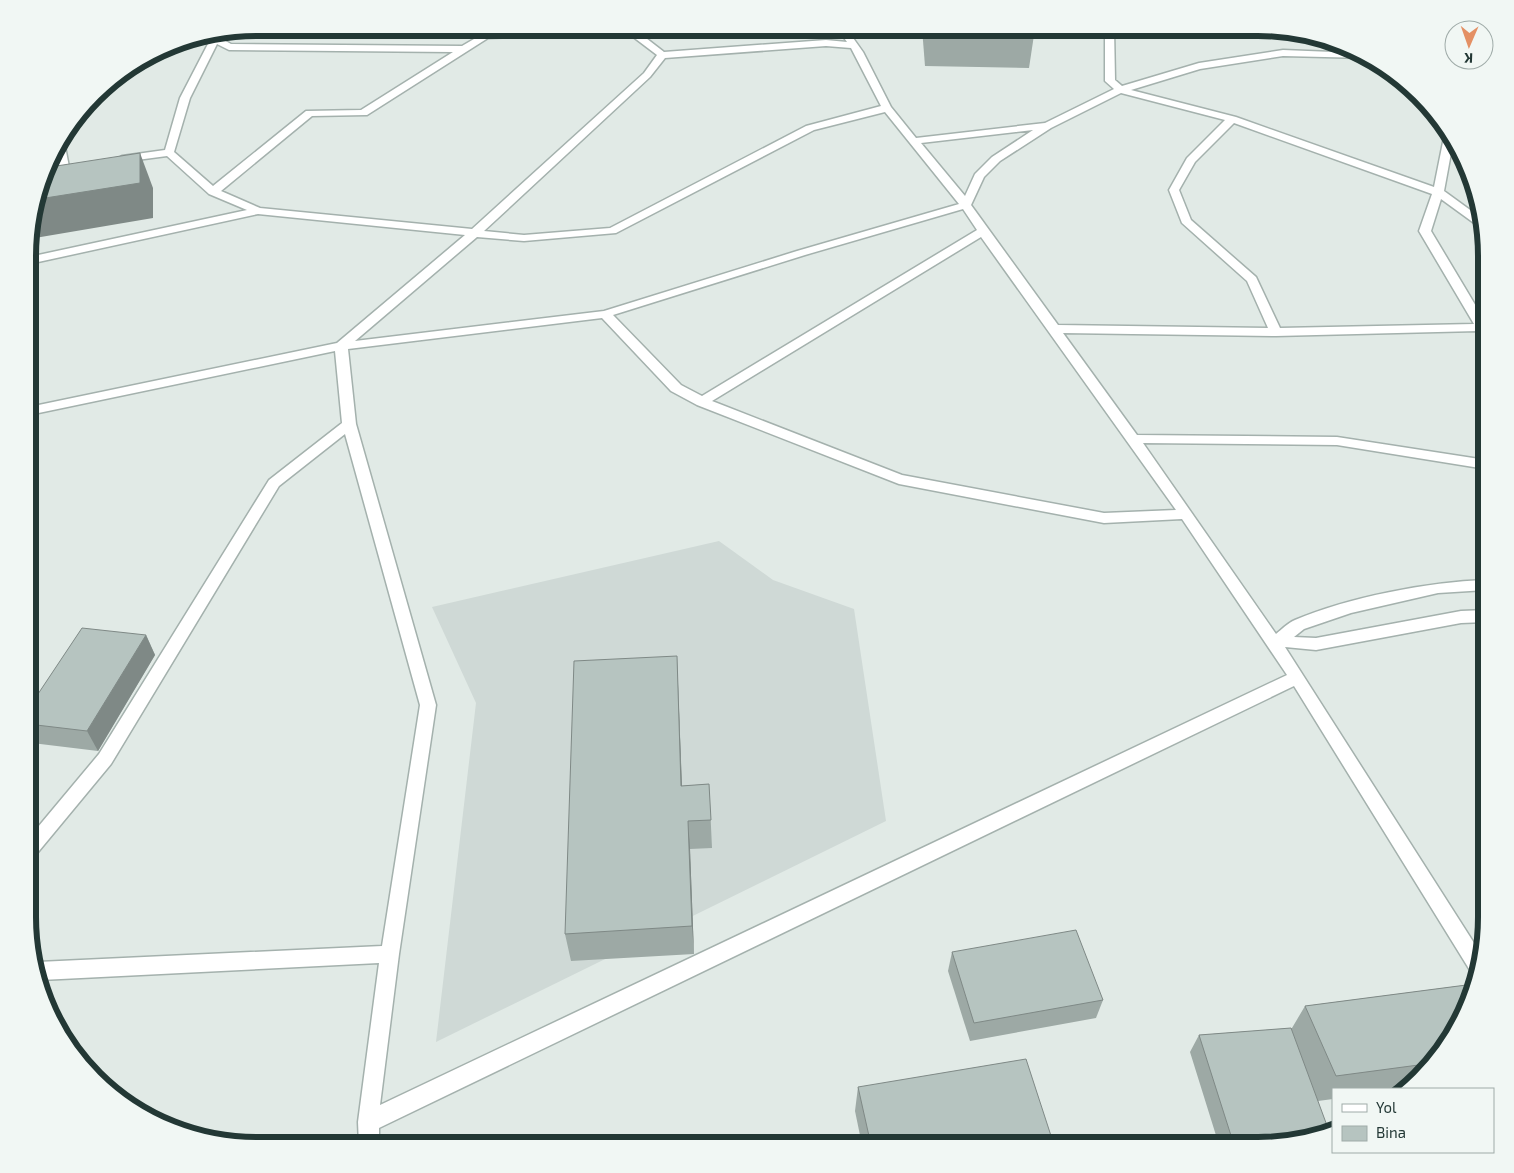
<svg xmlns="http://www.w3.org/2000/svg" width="1514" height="1173" font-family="'Exo 2',sans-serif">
<rect width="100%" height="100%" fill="#e1eae6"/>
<polygon fill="#cfd9d6" points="719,541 773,580 854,609 886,821 436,1042 476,703 432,607"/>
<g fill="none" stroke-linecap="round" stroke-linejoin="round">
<g stroke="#a4b1ad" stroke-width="3">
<g id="minor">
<path d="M 633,28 L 664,52 L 826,40 L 847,42 L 837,28 L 846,28 L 863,52 L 891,107 L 916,138 L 1045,123 L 1114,89 L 1105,81 L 1105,28 L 1114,28 L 1115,80 L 1122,86 L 1199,63 L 1283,50 L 1358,53 L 1366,58 L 1283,56 L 1200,69 L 1131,90 L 1236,117 L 1434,187 L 1444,137 L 1447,134 L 1453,142 L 1444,191 L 1477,215 L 1479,224 L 1474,223 L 1441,199 L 1431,231 L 1486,323 L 1486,338 L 1482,337 L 1478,331 L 1276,336 L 1063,333 L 1137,435 L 1337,437 L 1486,460 L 1486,469 L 1337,445 L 1143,443 L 1276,634 C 1282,629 1288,623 1295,620 C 1349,597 1428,582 1486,580 L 1486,590 L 1438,593 L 1351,613 L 1304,629 L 1294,637 L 1316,638 L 1461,611 L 1486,610 L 1486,622 L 1461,623 L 1316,650 L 1285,647 L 1481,954 L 1476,974 L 1471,972 L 1294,686 L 379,1128 L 379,1145 L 359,1145 L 358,1122 L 379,963 L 41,980 L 36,963 L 38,962 L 382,946 L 420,705 L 345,434 L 279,486 L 111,764 L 34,857 L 28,860 L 28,839 L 99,754 L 269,480 L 342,423 L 335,351 L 29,415 L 29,407 L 337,343 L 465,235 L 258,214 L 29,264 L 29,257 L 247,210 L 209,194 L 167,156 L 122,162 L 117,159 L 122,156 L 165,150 L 180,98 L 209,42 L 175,44 L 183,40 L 212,36 L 222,33 L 220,38 L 231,44 L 462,46 L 486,32 ZM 628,33 L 657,55 L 644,73 L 472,229 L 260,208 L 221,191 L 312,116 L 367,115 L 488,38 ZM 217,44 L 229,50 L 453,52 L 361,110 L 306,111 L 213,186 L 174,152 L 190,98 ZM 826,46 L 851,48 L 881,106 L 806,126 L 610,228 L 524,235 L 484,231 L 650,77 L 665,58 ZM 1121,93 L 1225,120 L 1187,158 L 1169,190 L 1182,223 L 1247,281 L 1268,328 L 1058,325 L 971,205 L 984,177 L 1000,161 L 1051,128 ZM 885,112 L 959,204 L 797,251 L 604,311 L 355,341 L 477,237 L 524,241 L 616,233 L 814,130 ZM 1234,123 L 1432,194 L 1419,231 L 1474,324 L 1280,328 L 1256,277 L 1191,220 L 1179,190 L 1195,162 ZM 1033,130 L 992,157 L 975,174 L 965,196 L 921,143 ZM 963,209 L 977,230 L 702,396 L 681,385 L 613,315 L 805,255 ZM 981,237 L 1176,510 L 1104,513 L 902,475 L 712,401 ZM 602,318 L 671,391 L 697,405 L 899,484 L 1104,523 L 1182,519 L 1287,675 L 380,1105 L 399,954 L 436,705 L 356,424 L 348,349 Z"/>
<polygon points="61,138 64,141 69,167 64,170 59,167 55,150"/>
</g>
</g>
<use href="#minor" fill="#fff" fill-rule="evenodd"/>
</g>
<g fill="#9da9a5">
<polygon points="922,28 1032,28 1034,35 1029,68 925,66"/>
<polygon points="146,635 155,655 98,751 32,743 28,738 28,709"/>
<polygon points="677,656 682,786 709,784 712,848 690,849 694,954 571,961 565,934"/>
<polygon points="952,952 1103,1000 1096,1018 970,1041 948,971"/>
<polygon points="1474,984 1430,1068 1400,1089 1333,1089 1333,1099 1318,1101 1258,1146 1219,1145 1190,1052 1199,1035 1292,1028 1305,1006"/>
<polygon points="858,1087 1054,1145 862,1145 855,1111"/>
</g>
<g fill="#7f8986">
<polygon points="140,153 153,188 153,218 29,239 30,226 39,199"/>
<polygon points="146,635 155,655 98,751 87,731"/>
<polygon points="677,656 678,685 683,815 681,786"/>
<polygon points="688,821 690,849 694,954 692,926"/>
</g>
<g fill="#b6c4c0" stroke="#7f8986">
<polygon points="927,28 1032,28 1034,35 928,33"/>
<polygon points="140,153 140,183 39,199 50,167"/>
<polygon points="82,628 146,635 87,731 28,724 28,709"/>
<polygon points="677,656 681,786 709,784 711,820 688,821 692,926 565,934 574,661"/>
<polygon points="1076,930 1103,1000 974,1023 952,952"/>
<polygon points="1474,984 1469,1004 1428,1069 1426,1064 1336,1076 1305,1006"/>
<polygon points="1291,1028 1329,1131 1258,1146 1234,1145 1199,1035"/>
<polygon points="1026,1059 1054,1145 871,1145 858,1087"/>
</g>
<path d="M0 0H1514V1173H0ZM256 36H1258A220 220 0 0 1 1478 256V917A220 220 0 0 1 1258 1137H256A220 220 0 0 1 36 917V256A220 220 0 0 1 256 36Z" fill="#f1f7f4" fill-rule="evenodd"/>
<path fill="none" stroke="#233835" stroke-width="6" d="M256 36H1258A220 220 0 0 1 1478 256V917A220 220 0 0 1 1258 1137H256A220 220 0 0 1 36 917V256A220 220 0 0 1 256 36Z"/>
<rect x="1332" y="1088" width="162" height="65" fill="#f1f7f4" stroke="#9faba8"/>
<rect x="1342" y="1104" width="25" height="8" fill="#ffffff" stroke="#9faba8"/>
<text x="1376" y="1113" font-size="15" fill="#233835">Yol</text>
<rect x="1342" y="1126" width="25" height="15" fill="#b6c4c0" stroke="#9faba8"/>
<text x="1376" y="1138" font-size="15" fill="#233835">Bina</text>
<g transform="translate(1469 45) rotate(182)"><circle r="24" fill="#f1f7f4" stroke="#9faba8"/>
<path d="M0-4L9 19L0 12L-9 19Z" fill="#e49064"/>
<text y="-8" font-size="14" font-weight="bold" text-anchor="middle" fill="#233835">K</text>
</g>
</svg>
